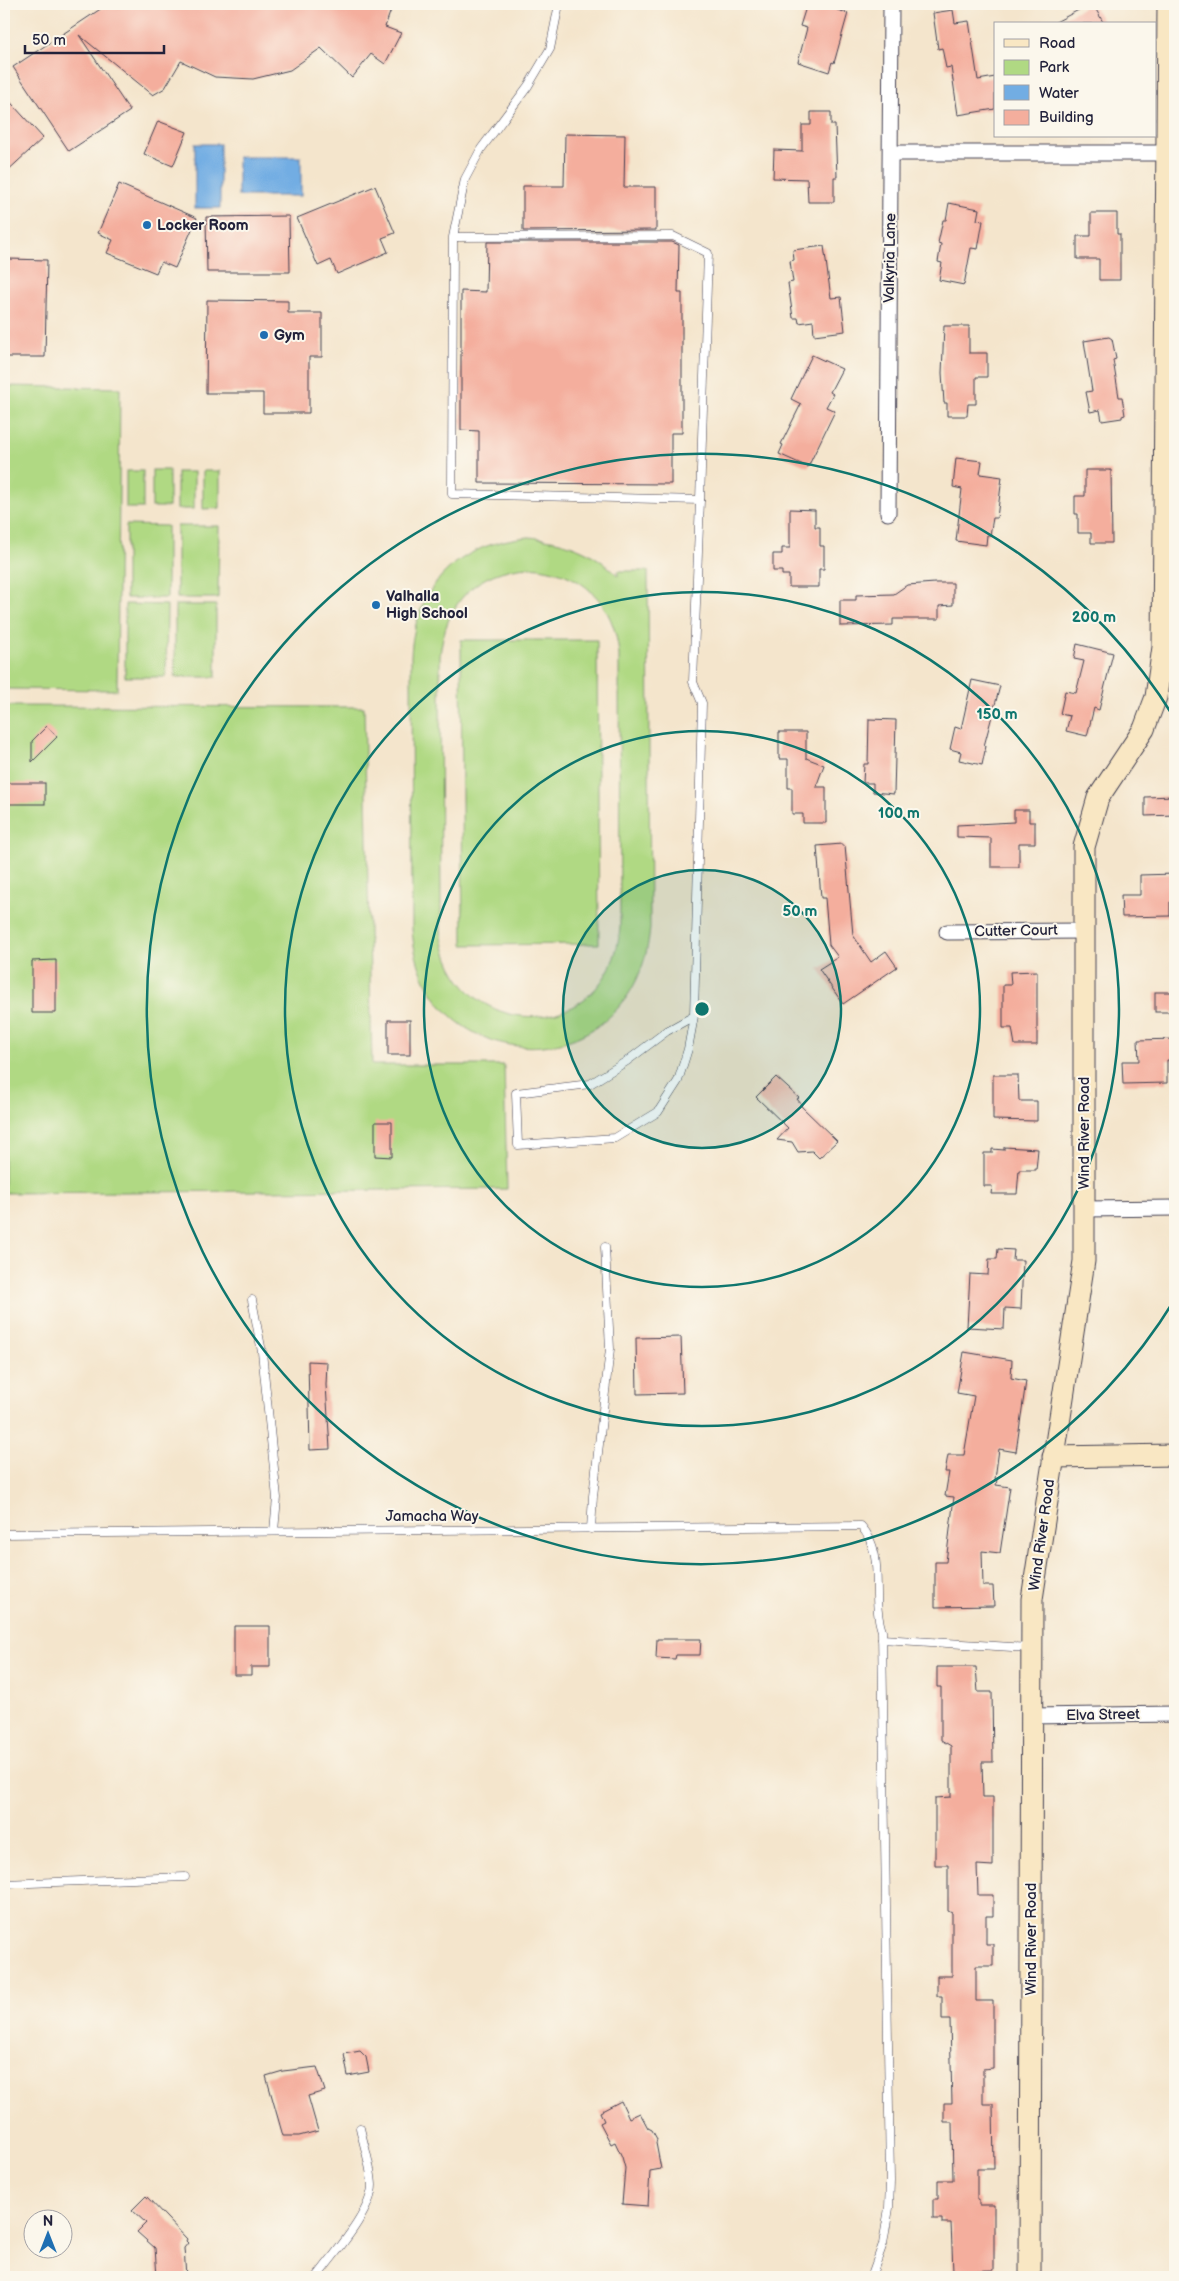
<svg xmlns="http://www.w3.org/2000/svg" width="1179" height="2281" font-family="'Balsamiq Sans',sans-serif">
<rect width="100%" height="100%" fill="#fbf7ec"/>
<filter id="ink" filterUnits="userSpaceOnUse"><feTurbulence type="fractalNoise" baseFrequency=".02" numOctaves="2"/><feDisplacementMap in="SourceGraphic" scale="10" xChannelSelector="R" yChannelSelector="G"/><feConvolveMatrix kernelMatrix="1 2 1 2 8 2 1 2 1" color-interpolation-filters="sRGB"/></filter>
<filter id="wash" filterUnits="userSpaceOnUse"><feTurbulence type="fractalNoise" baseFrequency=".0096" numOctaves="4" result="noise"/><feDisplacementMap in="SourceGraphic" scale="20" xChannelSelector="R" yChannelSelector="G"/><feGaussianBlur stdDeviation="1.12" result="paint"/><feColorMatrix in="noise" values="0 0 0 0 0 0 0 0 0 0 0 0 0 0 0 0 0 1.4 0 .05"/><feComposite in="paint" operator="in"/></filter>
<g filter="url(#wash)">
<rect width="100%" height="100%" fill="#f4e5cc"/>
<g fill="#b0d983" stroke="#697e5f" fill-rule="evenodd">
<polygon points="4,386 120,388 117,690 4,689"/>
<rect x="152" y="470" width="17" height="37"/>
<rect x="126" y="471" width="17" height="37"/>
<polygon points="203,471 220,471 220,508 203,509"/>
<rect x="177" y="472" width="17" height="37"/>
<polygon points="126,525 167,526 167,598 126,598"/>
<polygon points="177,526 219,526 218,598 177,598"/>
<path d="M 529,537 C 564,540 593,550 618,576 L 618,571 L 648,571 L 650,928 C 637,1087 423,1085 412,929 L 411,656 C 415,585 459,543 529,537 ZM 529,567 C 582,570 615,603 619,655 L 620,928 C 611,1046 453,1046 441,929 L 440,656 C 445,603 476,570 529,567 Z"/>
<polygon points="125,604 167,605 166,677 125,677"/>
<rect x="175" y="605" width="41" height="72"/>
<polygon points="461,640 597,640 599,944 463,945"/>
<polygon points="4,706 364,707 372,1065 504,1065 507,1189 4,1193"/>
</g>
<g fill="#72ade3" stroke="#4a688f">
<rect x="195" y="144" width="25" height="64"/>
<rect x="238" y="157" width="63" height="39"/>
</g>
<g id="blocks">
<g fill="#f4ae9d">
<polygon points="108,4 393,4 385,27 401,33 385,64 371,54 352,78 321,48 290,70 253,79 215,77 181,61 165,88 153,95 79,35 130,111 69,151 13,67"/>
<polygon points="807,4 839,4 837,10 848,13 834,63 832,62 829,72 798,62 807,28 800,26"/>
<polygon points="1090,4 1093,4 1104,24 1052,24"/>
<polygon points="953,10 955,23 969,21 978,80 995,77 995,109 958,115 951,67 946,68 942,48 938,49 933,13"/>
<polygon points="4,95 43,138 4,174"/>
<polygon points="811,112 831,112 831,125 835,125 837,177 834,177 834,202 808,202 807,179 773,178 774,150 802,151 802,125 811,125"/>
<polygon points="158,121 187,132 173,166 144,154"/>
<polygon points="565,134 625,135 624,187 656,187 656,230 523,231 523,186 564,186"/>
<polygon points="119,184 197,218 175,268 161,262 156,273 107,253 113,240 98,233"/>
<polygon points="375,186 395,233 382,238 388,252 337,274 331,260 318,266 297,218"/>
<polygon points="949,203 979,209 977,220 983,221 978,249 971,248 964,285 939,280 942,263 938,262 941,244 938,243 943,220 946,220"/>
<polygon points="1091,213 1117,213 1117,234 1120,234 1120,280 1099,280 1099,259 1077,259 1077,236 1091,236"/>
<polygon points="289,216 290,272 207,272 206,217"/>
<polygon points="487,242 672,242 679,245 678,293 682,293 682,433 671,433 671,484 479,483 479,431 461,430 461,291 486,292"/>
<polygon points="824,246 831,298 841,297 845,331 814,335 813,321 799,323 798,318 793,318 788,283 793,282 790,261 794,260 793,250"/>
<polygon points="9,259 47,260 45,357 4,357 4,266 8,266"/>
<polygon points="207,300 288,301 288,313 322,313 322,357 309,357 309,413 263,413 263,393 206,393"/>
<polygon points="944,326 969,326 969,353 987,353 987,377 976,377 976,404 968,404 967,416 947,416 947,403 944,403 942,373"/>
<polygon points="1109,337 1112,339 1116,359 1113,360 1119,397 1122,397 1125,415 1122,416 1122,418 1102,421 1100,410 1090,412 1086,392 1092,391 1084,341"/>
<polygon points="812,355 842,369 830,392 833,394 826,407 835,411 808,467 779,454 783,445 781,444 801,404 791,399"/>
<polygon points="956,458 982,461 980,474 1002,477 997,518 993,518 990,535 987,535 986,545 956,541 962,489 953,487"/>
<polygon points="1085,470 1111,470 1112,543 1091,543 1091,533 1078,533 1078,514 1075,514 1075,496 1085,496"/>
<polygon points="790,509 815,510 815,527 820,527 820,546 824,546 824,569 819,569 819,587 789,587 789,575 782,575 782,571 773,571 773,554 782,554 782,548 790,548"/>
<polygon points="935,583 953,583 953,605 939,606 939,619 893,619 893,625 840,626 840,600 856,600 856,595 894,594 907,585"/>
<polygon points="1077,644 1113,653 1099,710 1094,708 1087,736 1066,731 1070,716 1060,714 1065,691 1076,693 1084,661 1074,659"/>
<polygon points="972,680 1000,686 984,746 986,746 982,765 959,760 961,752 950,749 955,727 961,729"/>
<polygon points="869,719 896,720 894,794 873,792 873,783 863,783 864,764 868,764"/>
<polygon points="47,726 57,737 32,762 32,741"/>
<polygon points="779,732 806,732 806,758 824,765 816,787 826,787 826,823 803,823 803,814 792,814 792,788 788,788 788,759 779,759"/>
<rect x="7" y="783" width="38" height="21"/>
<polygon points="1175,796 1175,815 1145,816 1145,797"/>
<polygon points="1014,810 1029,810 1029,822 1035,822 1035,843 1019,843 1019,867 991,867 991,838 957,837 957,825 1014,822"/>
<polygon points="842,844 842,846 845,846 853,935 871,962 886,951 897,967 843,1004 819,969 838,957 829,945 825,898 821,898 817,846"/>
<polygon points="1175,874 1175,902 1170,902 1170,916 1122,917 1121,895 1140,895 1140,875"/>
<polygon points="56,960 56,1013 32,1013 32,961"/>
<polygon points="1037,971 1037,1045 1015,1045 1012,1028 1003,1028 1003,985 1011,985 1010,972"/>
<rect x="1155" y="992" width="20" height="20"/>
<rect x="388" y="1020" width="22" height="35"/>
<polygon points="1175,1039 1175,1060 1167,1060 1167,1083 1123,1084 1122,1061 1139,1061 1138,1040"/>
<polygon points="993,1075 1018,1075 1019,1101 1037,1101 1037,1121 993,1120"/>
<polygon points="776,1077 799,1098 797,1099 802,1105 801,1106 837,1141 819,1158 812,1151 798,1152 792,1142 777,1140 788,1128 756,1097"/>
<polygon points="375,1122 392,1122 392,1157 375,1156"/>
<polygon points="1004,1147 1038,1149 1036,1170 1019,1170 1017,1194 991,1194 992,1186 984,1186 984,1153 992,1153 992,1149 1004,1150"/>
<polygon points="998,1249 1014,1250 1013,1260 1023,1260 1021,1309 1005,1308 1004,1329 967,1327 970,1274 988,1275 989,1259 997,1259"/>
<polygon points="681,1337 683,1393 637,1394 636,1338"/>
<polygon points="964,1352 1012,1360 1011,1378 1026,1381 1016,1452 999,1449 995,1479 997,1479 996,1485 1010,1487 1000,1553 982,1551 983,1586 993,1586 994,1606 935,1607 935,1562 946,1562 954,1497 945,1496 949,1472 945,1472 948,1455 964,1455 974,1396 957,1393"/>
<polygon points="308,1361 327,1362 326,1385 330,1449 310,1450"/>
<polygon points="234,1626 270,1626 270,1667 251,1667 251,1675 234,1675"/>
<polygon points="657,1639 701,1639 700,1655 676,1655 675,1659 656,1658"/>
<polygon points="937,1667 976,1667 978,1692 992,1692 993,1762 982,1762 983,1797 993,1797 993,1866 977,1865 978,1895 993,1895 993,1916 986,1916 986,1944 993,1944 993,1966 976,1966 976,2001 993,2001 993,2068 983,2069 983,2104 993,2104 994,2169 977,2169 977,2199 979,2199 979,2205 994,2205 994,2270 953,2271 951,2223 942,2223 942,2219 933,2219 933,2199 938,2199 938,2180 953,2180 952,2122 944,2122 944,2103 952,2103 950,2020 942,2020 942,1996 937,1996 937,1976 952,1976 952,1913 948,1911 948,1865 935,1865 935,1798 951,1797 951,1746 941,1740 941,1687 937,1687"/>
<polygon points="360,2051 366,2057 369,2072 348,2076 344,2054"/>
<polygon points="317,2067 325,2091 308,2096 318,2131 299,2136 283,2136 266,2076 283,2071"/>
<polygon points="621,2101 629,2118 640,2113 648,2128 652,2130 657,2139 656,2143 661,2169 650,2171 648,2206 622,2204 625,2168 622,2157 615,2142 611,2144 600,2123 604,2121 600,2112"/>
<polygon points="146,2196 187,2239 186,2241 188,2243 184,2248 186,2277 157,2277 155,2248 137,2232 146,2223 132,2210"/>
</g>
</g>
</g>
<g filter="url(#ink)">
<use href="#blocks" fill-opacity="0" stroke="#423f51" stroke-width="1"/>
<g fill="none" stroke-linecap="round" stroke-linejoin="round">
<g stroke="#423f51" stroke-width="9">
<g id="lane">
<polyline points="453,237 673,236 708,253 700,500 452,494 453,237 465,179 481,149 528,86 550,49 559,4"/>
<polyline points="694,1016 667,1031 627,1061 590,1084 516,1093 518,1145 615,1138 658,1112 678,1081 688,1049 694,1016 702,703 693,682 700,500"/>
<polyline points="252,1300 262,1352 277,1498 274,1531"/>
<polyline points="591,1529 593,1496 610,1349 605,1247"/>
<path d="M 4,1534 L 861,1526 C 887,1555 870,1597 882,1631 L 890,2181 L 889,2208 L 883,2244 L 871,2277"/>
<polyline points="882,1639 1030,1648"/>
<polyline points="4,1884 185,1877"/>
<path d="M 317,2277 C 333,2255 372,2212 372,2185 C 371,2166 364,2146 360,2128"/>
</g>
</g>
<g stroke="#423f51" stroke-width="17">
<g id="street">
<polyline points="891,153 1175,153"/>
<polyline points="888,513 891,4"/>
<polyline points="947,932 1084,931"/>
<polyline points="1084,1209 1175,1208"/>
<polyline points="1031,1716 1175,1714"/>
</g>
</g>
<g stroke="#423f51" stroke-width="23">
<g id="secondary">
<polyline points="1053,1457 1175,1455"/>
<polyline points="1030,2277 1032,1599 1084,1261 1084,847 1098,798 1144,729 1156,697 1163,647 1168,4"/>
</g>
</g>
<use href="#lane" stroke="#fff" stroke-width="8"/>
<use href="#street" stroke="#fff" stroke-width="15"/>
<use href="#secondary" stroke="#f9e7c3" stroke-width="21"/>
</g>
</g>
<circle cx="702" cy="1009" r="139" fill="#0f766e" fill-opacity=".12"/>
<g fill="none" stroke="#0f766e" stroke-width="2.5">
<circle cx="702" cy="1009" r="139"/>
<circle cx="702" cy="1009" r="278"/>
<circle cx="702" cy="1009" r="417"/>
<path d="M1175 1299A555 555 0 1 1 1175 719"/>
</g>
<g fill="#1f6fb2" stroke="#fbf7ec" stroke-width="2">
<circle cx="147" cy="225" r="5"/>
<circle cx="264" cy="335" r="5"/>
<circle cx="376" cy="605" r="5"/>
</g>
<g text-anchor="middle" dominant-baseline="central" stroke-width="4" stroke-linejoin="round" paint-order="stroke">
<g font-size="15" font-weight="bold" fill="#22223b" stroke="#fbf7ec" text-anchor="start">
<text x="157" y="225">Locker Room</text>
<text x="274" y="335">Gym</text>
<text x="386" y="596">Valhalla<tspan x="386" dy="17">High School</tspan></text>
</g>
<g font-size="15" fill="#22223b" stroke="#fbf7ec">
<text transform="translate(890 258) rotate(-89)">Valkyria Lane</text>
<text transform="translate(1016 931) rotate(-1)">Cutter Court</text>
<text transform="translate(1084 1133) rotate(-90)">Wind River Road</text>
<text x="432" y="1516">Jamacha Way</text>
<text transform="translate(1042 1535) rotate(-82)">Wind River Road</text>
<text transform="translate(1103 1715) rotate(-1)">Elva Street</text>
<text transform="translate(1031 1939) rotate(-90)">Wind River Road</text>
</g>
</g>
<circle cx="702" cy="1009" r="8" fill="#0f766e" stroke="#fbf7ec" stroke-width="2.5"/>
<g font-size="15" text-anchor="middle" font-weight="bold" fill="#0f766e" stroke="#fbf7ec" stroke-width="4" stroke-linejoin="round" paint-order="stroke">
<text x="1094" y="622">200 m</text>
<text x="997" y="719">150 m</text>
<text x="899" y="818">100 m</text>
<text x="800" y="916">50 m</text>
</g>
<rect width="1179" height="2281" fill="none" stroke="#fbf7ec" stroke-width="20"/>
<rect x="994" y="22" width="162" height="115" fill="#fbf7ec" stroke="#a4a2a5"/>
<rect x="1004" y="39" width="25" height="8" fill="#f9e7c3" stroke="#a4a2a5"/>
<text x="1039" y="48" font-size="15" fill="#22223b">Road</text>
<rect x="1004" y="60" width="25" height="15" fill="#b0d983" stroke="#a4a2a5"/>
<text x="1039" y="72" font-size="15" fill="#22223b">Park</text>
<rect x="1004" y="85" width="25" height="15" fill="#72ade3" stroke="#a4a2a5"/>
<text x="1039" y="98" font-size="15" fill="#22223b">Water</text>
<rect x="1004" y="110" width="25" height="15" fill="#f4ae9d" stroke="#a4a2a5"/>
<text x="1039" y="122" font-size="15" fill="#22223b">Building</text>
<g transform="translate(48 2234)"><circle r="24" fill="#fbf7ec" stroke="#a4a2a5"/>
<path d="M0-4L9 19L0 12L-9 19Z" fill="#1f6fb2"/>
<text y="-8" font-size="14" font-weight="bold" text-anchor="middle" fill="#22223b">N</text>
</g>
<path d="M25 45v8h139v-8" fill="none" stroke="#22223b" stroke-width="2.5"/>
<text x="32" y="45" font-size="15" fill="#22223b" stroke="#fbf7ec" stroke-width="4" paint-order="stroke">50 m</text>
</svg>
